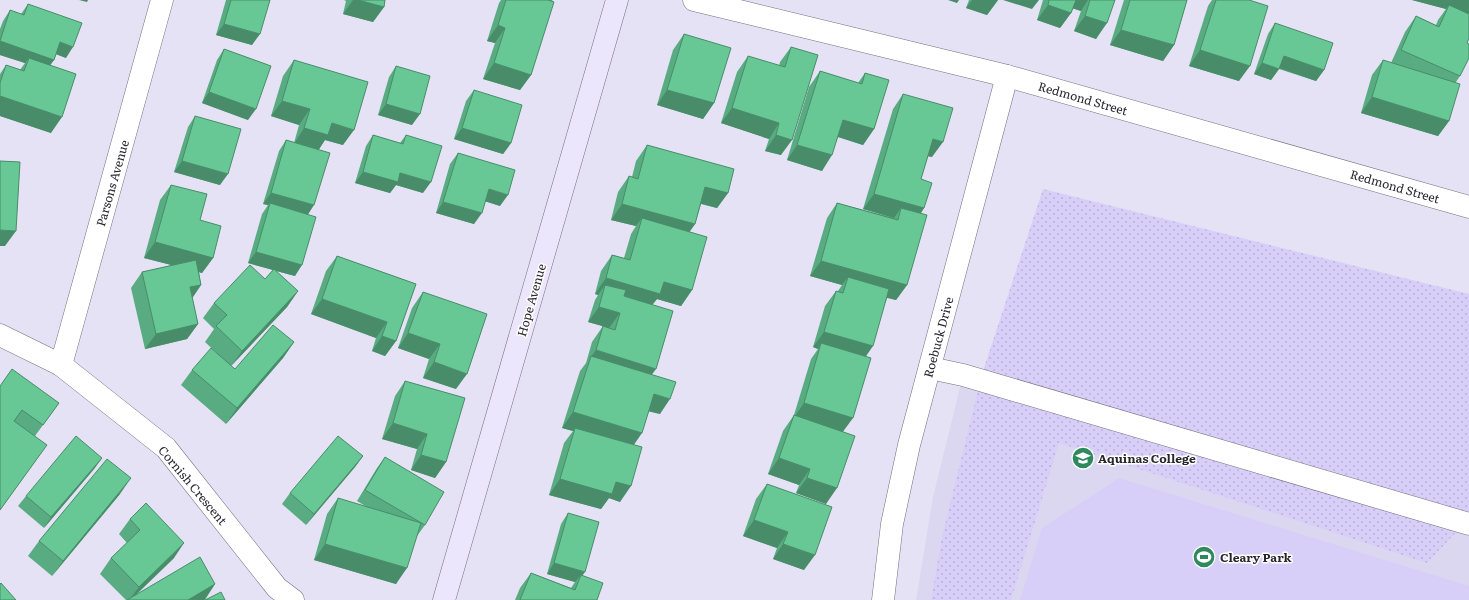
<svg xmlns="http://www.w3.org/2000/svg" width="1469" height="600" font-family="Literata,serif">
<defs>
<pattern id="grass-dots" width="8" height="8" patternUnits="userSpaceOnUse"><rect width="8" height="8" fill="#d8cff8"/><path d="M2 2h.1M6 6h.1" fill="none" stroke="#b9b2d5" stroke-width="1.8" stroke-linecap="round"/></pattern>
</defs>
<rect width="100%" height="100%" fill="#e6e2f5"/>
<polygon fill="#dcd7f1" points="963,375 1469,536 1469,600 916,600 933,497"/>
<polygon fill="url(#grass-dots)" points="1043,189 1469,294 1469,525 1464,524 1427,563 1059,443 1011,600 931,600 942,537 982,374"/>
<polygon fill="#d8cff8" points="1119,478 1469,586 1469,600 1020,600 1042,528"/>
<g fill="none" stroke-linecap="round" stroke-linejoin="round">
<g stroke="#726f7f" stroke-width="23">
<g id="street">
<polyline points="694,0 1007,76 1469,207"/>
<polyline points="0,335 61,365 166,448 277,588 293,600"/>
<polyline points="61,365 162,0"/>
<polyline points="930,368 963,375 1469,524"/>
<polyline points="883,600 892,524 909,445 1007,76"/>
</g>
</g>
<g stroke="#726f7f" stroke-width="23">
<polyline id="secondary" points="444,600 617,0"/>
</g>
<use href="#street" stroke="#fff" stroke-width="22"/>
<use href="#secondary" stroke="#ece6fc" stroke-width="22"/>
</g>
<g fill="#59ac81">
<polygon points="226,0 270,0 252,45 216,35"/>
<polygon points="344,0 385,0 384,7 373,22 343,14 346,1"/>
<polygon points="501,0 553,0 552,1 531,75 520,90 483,79 495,43 487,41 499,3"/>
<polygon points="969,0 998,0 987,15 966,8"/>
<polygon points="1043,0 1115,0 1096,39 1074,31 1081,11 1073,8 1071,13 1060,28 1037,20"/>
<polygon points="1124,0 1187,0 1174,45 1163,61 1110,45"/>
<polygon points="1212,0 1249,0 1239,81 1189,66 1208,6"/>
<polygon points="1412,0 1469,0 1467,43 1460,76 1456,82 1449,121 1438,136 1361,113 1372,75 1383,60 1391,63 1405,32 1416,16 1436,25 1438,20 1446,9"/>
<polygon points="28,4 66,58 56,54 54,60 50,65 51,133 0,116 0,74 6,65 20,70 25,63 0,55 0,29 3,21 10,10 21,14"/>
<polygon points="1275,23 1324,70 1316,81 1279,69 1271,80 1254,74 1268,34"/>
<polygon points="684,34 714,103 703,119 657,105 673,50"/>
<polygon points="791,47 781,155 765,151 769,139 721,123 737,72 748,56 779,66 780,62"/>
<polygon points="224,49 248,120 202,103 217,60"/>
<polygon points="294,60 343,145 325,140 318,150 308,214 295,276 276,271 298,291 287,307 231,366 235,369 294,342 283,358 226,424 181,385 192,370 222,358 205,342 214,329 203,318 214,303 265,279 273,270 248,263 262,214 268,205 263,204 279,151 286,140 294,143 299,125 271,116 283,76"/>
<polygon points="396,66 412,125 378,115 389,77"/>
<polygon points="820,71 858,83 865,73 874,129 863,145 838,137 822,171 787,160 809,87"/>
<polygon points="474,90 511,143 503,154 454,139 466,101"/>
<polygon points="903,94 932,157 928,156 921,179 924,208 921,213 907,285 896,300 887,298 866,356 843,432 826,504 796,493 799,485 768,474 783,431 794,415 811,359 818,349 813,347 825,306 836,291 838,291 842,285 810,276 827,218 837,203 894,218 863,209 893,109"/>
<polygon points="195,116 220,185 174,172 188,127"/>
<polygon points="373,135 400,143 406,135 423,193 396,185 390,193 355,183 366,146"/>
<polygon points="647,145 728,193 717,208 701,204 695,224 689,232 692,290 681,306 657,299 652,305 651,375 660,414 649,411 634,444 620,502 609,498 601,509 549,495 564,443 573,431 562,428 580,371 586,363 592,342 603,326 588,322 595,300 598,295 595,294 601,271 612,255 624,258 631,234 636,226 611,220 618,192 629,176 632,177 636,161"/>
<polygon points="458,153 500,206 485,201 474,224 436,213 450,164"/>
<polygon points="171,185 200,220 213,258 202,273 199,272 201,285 192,298 198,324 187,339 145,349 131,288 142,272 172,265 144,258 160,200"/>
<polygon points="337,256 416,284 396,341 385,356 372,351 376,338 311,314 326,271"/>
<polygon points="423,292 456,389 423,378 429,359 398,348 412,308"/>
<polygon points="405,381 446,462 435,478 411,470 417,449 382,439 395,396"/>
<polygon points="0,386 59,403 35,436 36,460 0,510"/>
<polygon points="363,456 355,467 306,525 282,504 290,493"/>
<polygon points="385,457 425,525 417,536 396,584 314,560 327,514 338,498 367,507 357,501 377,468"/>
<polygon points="102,458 94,469 44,528 18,506 26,496"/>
<polygon points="767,484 804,570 773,559 777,548 743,536 756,499"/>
<polygon points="120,494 52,576 28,556 39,541"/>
<polygon points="568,513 582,575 597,600 515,600 520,588 531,573 571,588 575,582 547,574 561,524"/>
<polygon points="130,519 174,558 136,595 215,584 205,600 126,600 100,574 111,558 127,543 119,534"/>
</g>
<g fill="#488c69">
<polygon points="79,0 88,0 87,2"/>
<polygon points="353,0 358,0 384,7 373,22 343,14"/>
<polygon points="948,0 959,0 957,3"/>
<polygon points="972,0 998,0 987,15 966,8"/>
<polygon points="1003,0 1039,0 1032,9"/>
<polygon points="1072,0 1088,0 1081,11 1068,7"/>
<polygon points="1412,0 1469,0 1469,15 1449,5 1446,9"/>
<polygon points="1048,5 1071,13 1060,28 1037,20"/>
<polygon points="1085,16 1107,23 1096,39 1074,31"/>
<polygon points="224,24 260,34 252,45 216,35"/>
<polygon points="498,25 505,28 495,43 487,41"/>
<polygon points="1121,30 1174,45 1163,61 1110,45"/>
<polygon points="0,41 54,60 46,71 29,58 25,63 0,55"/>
<polygon points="60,42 73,47 66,58 53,53"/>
<polygon points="1200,50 1250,66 1239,81 1189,66"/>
<polygon points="1284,56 1324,70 1316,81 1276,67"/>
<polygon points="494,63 531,75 520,90 483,79"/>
<polygon points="1262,63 1279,69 1271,80 1254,74"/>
<polygon points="667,90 714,103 703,119 657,105"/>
<polygon points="209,92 256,109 248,120 202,103"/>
<polygon points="0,96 62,117 51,133 0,116"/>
<polygon points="1372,97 1449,121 1438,136 1361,113"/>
<polygon points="282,101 310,109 299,125 271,116"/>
<polygon points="386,104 420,114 412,125 378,115"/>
<polygon points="732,108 779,123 769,139 721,123"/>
<polygon points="843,120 874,129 863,145 832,135"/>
<polygon points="332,123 354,130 343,145 325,140 318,151 294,144 304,128"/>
<polygon points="462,128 511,143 503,154 454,139"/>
<polygon points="776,135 792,140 781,155 765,151"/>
<polygon points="933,139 943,142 932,157 922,155"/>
<polygon points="797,145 832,155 822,171 787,160"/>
<polygon points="182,161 228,174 220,185 174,172"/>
<polygon points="363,172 400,173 431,182 423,193 396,185 390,193 355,183"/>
<polygon points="705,187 728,193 717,208 695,202"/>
<polygon points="489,189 508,195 500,206 481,200"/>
<polygon points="271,193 314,205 307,216 270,203 268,205 263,204"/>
<polygon points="874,194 924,208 914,224 901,208 894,218 863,209"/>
<polygon points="443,202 482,213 474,224 436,213"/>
<polygon points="622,204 695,224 684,240 642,218 636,226 611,220"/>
<polygon points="0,230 16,231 5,246 0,246"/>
<polygon points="155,242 213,258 202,273 144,258"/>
<polygon points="256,252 302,265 295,276 248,263"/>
<polygon points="821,261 907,285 896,300 845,286 848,277 842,285 810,276"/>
<polygon points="606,278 664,282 692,290 681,306 657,299 649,309 602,296 605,285 598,295 595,294"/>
<polygon points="201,285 191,300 190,287"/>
<polygon points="298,291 287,307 231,366 242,351"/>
<polygon points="322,299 387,322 376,338 311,314"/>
<polygon points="599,307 620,313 609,328 588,322"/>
<polygon points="198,324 187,339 145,349 156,334"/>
<polygon points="824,332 873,346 862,362 821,343 818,349 813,347"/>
<polygon points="408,333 440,344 429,359 398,348"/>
<polygon points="382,336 396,341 385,356 372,351"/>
<polygon points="294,342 283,358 226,424 237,408"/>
<polygon points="596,350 656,369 645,384 590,358"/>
<polygon points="434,362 467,374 456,389 423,378"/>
<polygon points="654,394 670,399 660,414 643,410"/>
<polygon points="804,403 853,418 842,433 793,419"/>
<polygon points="573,412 642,433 631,449 575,428 573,431 562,428"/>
<polygon points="393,423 427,434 417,449 382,439"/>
<polygon points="421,455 446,462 435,478 411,470"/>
<polygon points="363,456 355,467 306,525 314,514"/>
<polygon points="102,458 94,469 44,528 51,517"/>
<polygon points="779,458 810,469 799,485 768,474"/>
<polygon points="131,478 120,494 52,576 63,561"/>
<polygon points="807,478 837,488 826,504 796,493"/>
<polygon points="560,479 616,482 631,486 620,502 609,498 601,509 549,495"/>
<polygon points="754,520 788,532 777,548 743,536"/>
<polygon points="184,543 174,558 130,600 129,600 139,587"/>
<polygon points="325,544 407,568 396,584 314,560"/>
<polygon points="783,544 815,555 804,570 773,559"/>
<polygon points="554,563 585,572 579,580 581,575 575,582 547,574"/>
<polygon points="215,584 204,600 188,600"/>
</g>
<g fill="#67c896" stroke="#488c69">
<polygon points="231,0 270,0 260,34 224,24"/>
<polygon points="358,0 385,0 384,7"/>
<polygon points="506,0 548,0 554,2 531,75 494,63 505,28 498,25"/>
<polygon points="1049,0 1076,0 1071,13 1048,5"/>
<polygon points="1090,0 1115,0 1107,23 1085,16"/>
<polygon points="1130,0 1187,0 1174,45 1121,30"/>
<polygon points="1216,0 1249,0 1268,6 1250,66 1200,50"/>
<polygon points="28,4 82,23 73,47 60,42 54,60 0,41 10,10 24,15"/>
<polygon points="1449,5 1469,14 1469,38 1467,43 1469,44 1469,58 1460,76 1401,50 1416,16 1439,27"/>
<polygon points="1275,23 1333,43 1324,70 1284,56 1279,69 1262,63"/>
<polygon points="684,34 731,48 714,103 667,90"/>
<polygon points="791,47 818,55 792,140 776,135 779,123 732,108 748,56 785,67"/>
<polygon points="224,49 271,66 256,109 209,92"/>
<polygon points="29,58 76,74 62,117 0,96 0,83 6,65 24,71"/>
<polygon points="294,60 368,82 354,130 332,123 328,135 304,128 310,109 282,101"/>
<polygon points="1383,60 1460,84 1449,121 1372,97"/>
<polygon points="396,66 430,76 420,114 386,104"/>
<polygon points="820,71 862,84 865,73 889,80 874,129 843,120 832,155 797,145"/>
<polygon points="474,90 522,105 511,143 462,128"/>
<polygon points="903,94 953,108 943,142 933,139 921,179 932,183 924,208 874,194"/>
<polygon points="195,116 241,129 228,174 182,161"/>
<polygon points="373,135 403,144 406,135 442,146 431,182 400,173 398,182 363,172"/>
<polygon points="286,140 330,153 314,205 271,193"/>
<polygon points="647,145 734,169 728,193 705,187 695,224 622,204 629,176 638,179"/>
<polygon points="458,153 515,170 508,195 489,189 482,213 443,202"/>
<polygon points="0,161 20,162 16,231 0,230"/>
<polygon points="171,185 207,194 200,220 221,226 213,258 155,242"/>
<polygon points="270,203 316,217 302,265 256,252"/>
<polygon points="837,203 898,220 901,208 927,215 907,285 821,261"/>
<polygon points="642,218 707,237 692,290 664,282 660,294 606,278 612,255 630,260"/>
<polygon points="337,256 416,284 396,341 382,336 387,322 322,299"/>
<polygon points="196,260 201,285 190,287 198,324 156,334 142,272"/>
<polygon points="250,265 265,279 274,269 298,291 242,351 216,326 227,315 214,303"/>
<polygon points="848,277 889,289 873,346 824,332 836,291 843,293"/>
<polygon points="605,285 626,290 624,296 673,311 656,369 596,350 603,326 615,330 620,313 599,307"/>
<polygon points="423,292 487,314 467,374 434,362 440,344 408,333"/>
<polygon points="273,325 294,342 237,408 192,370 211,348 235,369"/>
<polygon points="821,343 871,358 853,418 804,403"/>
<polygon points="591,356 676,382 670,399 654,394 642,433 573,412"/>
<polygon points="12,369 59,403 43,425 22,410 14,421 47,445 0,510 0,386"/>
<polygon points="405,381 465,398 446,462 421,455 427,434 393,423"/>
<polygon points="794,415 855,436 837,488 807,478 810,469 779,458"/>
<polygon points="575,428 642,447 631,486 616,482 612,494 560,479"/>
<polygon points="76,436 102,458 51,517 26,496"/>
<polygon points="338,436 363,456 314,514 290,493"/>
<polygon points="385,457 444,492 425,525 365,490"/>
<polygon points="107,459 131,478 63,561 39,541"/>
<polygon points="767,484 832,507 815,555 783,544 788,532 754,520"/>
<polygon points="338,498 421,523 407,568 325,544"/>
<polygon points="146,503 184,543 139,587 111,558 140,530 130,519"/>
<polygon points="568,513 599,522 585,572 554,563"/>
<polygon points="200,557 215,584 188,600 127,600"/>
<polygon points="531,573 575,590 581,575 603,583 597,600 520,600"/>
<polygon points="1,583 16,600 0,600 0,584"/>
<polygon points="221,592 225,600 205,600"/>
</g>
<defs>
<g id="school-disc" transform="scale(1.15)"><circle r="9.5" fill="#2f895e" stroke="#fff"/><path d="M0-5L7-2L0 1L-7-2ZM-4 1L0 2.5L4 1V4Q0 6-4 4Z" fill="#fff"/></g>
<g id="stadium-disc" transform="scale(1.15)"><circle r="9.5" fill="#2f895e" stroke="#fff"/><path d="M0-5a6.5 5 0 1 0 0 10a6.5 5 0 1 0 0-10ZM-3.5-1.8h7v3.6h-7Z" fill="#fff"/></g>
</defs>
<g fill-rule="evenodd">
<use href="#school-disc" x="1083" y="458"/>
<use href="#stadium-disc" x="1204" y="557"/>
</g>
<g text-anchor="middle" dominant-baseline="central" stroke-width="3" stroke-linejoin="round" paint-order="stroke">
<g font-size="12" fill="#29272e" stroke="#fff">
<text transform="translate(1083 98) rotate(16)">Redmond Street</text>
<text transform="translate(112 183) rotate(-74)">Parsons Avenue</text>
<text transform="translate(1395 186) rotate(16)">Redmond Street</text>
<text transform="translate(531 300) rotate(-74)">Hope Avenue</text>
<text transform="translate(938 337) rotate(-75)">Roebuck Drive</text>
<text transform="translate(193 485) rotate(50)">Cornish Crescent</text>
</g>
<g font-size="12" font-weight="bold" fill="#29272e" stroke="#fff" text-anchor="start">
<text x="1098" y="458">Aquinas College</text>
<text x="1220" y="557">Cleary Park</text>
</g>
</g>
</svg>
